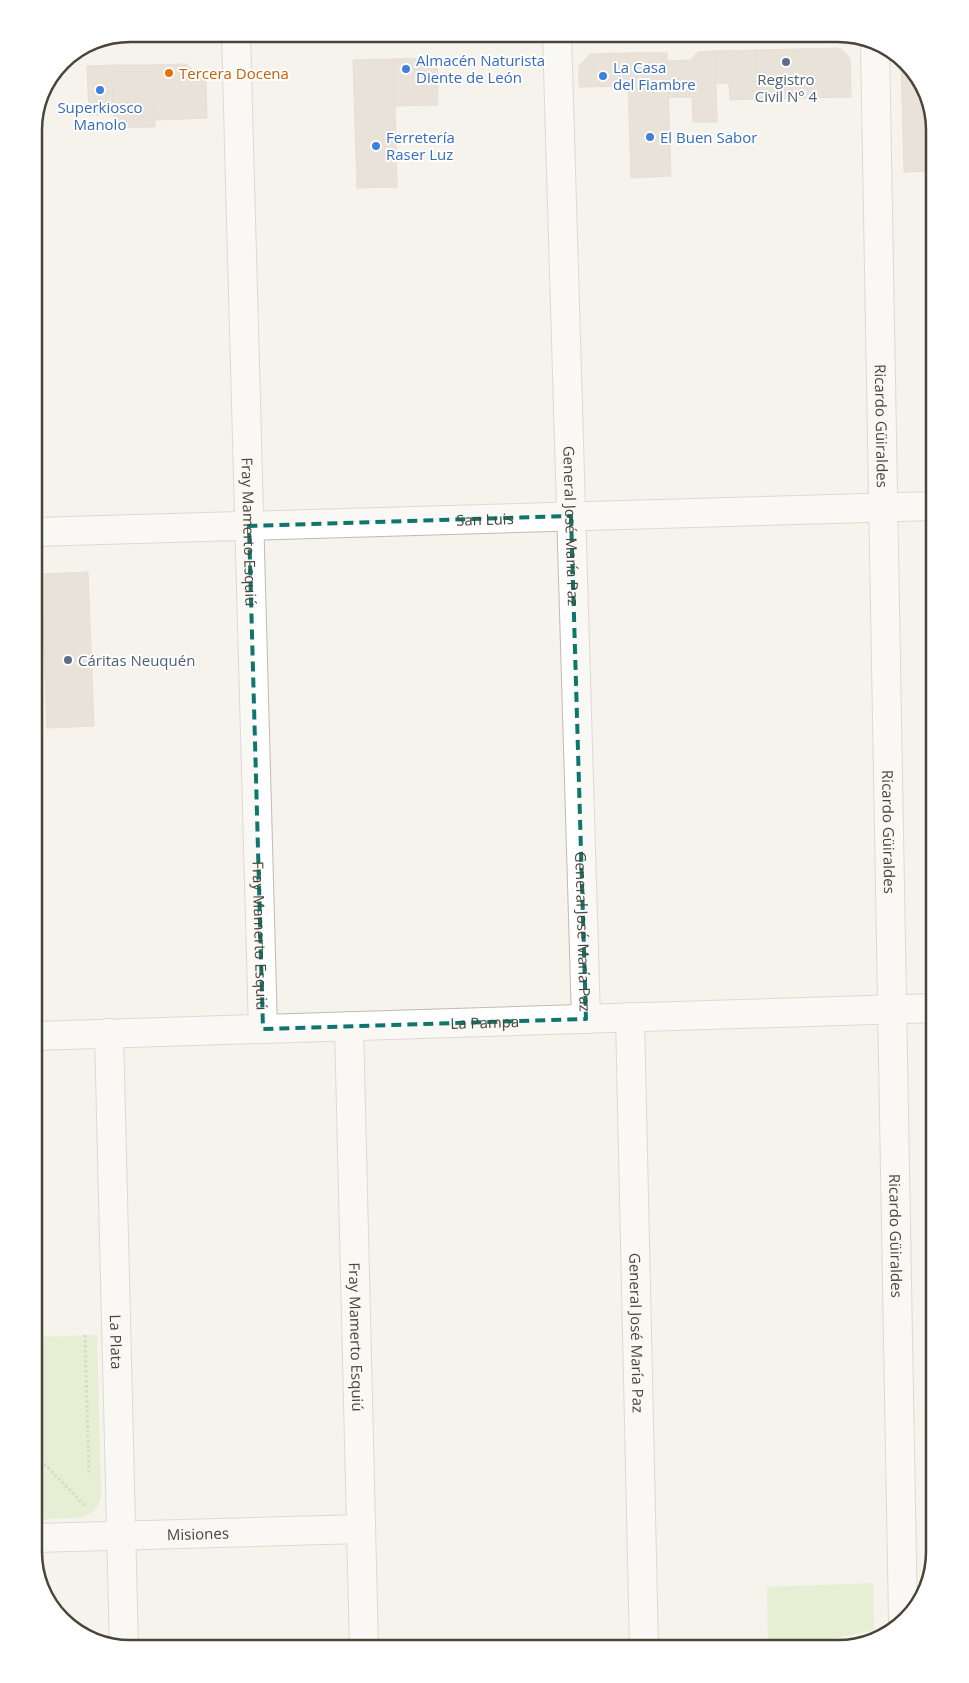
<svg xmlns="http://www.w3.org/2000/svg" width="969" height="1683" font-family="'Open Sans',sans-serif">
<rect width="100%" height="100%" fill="#f6f3ec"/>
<g fill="#d2eab5">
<path d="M 97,1335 L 101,1490 C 101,1503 96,1512 84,1517 L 34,1520 L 34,1337 Z"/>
<polygon points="873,1583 874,1630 790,1649 768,1649 767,1587"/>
</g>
<g fill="#d8cfc1" stroke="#d3c7b4">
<polygon points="840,48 850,58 851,97 757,99 756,50"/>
<polygon points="756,50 757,99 730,100 729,83 716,83 715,51"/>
<polygon points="715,51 717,122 693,122 692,97 669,97 668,61 691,60 698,52"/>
<polygon points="627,53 628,86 579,87 579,66 590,54"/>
<polygon points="627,53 667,53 671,176 631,178"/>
<polygon points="437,58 438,105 395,106 394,59"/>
<polygon points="394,59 397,187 357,188 353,60"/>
<polygon points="901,60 925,88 932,118 933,139 935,139 935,171 904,172"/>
<polygon points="186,64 206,81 207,118 154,120 152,65"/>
<polygon points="112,65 152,65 155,127 114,128"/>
<polygon points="112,65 113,114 89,115 87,66"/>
<polygon points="88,572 94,726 47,728 41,574"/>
<polygon points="34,581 41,581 43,619 34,619"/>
</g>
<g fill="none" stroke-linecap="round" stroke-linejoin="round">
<g stroke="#c2bbae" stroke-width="30">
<g id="street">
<path id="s1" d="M 236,34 L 263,1029"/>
<path id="s2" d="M 557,34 L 586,1019"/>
<path id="s3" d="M 875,44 L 903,1620"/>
<path id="s4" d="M 34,532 L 935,506"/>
<path id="s5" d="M 630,1017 L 644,1649"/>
<path id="s6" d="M 349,1026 L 364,1649"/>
<path id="s7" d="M 109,1033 L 124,1649"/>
<path id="s8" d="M 34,1036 L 935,1008"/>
<path id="s9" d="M 34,1538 L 361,1529"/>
</g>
</g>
<g stroke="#c4b79f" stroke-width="3" stroke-dasharray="2.5 2.5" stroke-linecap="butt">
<polyline points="85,1335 89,1474"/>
<polyline points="34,1453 85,1506"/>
</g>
<use href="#street" stroke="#fff" stroke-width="28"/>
</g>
<path d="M0 0H969V1683H0ZM 571,516 L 586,1019 L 263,1029 L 249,526 Z" fill="#f6f3ec" fill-opacity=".55" fill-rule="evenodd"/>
<path fill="none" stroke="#0f766e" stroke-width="4" stroke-dasharray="10 6" stroke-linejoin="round" d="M 571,516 L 586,1019 L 263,1029 L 249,526 Z"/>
<g fill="#5c6f8a" stroke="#fff" stroke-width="2">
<circle cx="786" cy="62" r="5"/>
<circle cx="68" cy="660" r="5"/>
</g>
<g fill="#3f7fe0" stroke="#fff" stroke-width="2">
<circle cx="406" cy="69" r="5"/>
<circle cx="603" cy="76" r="5"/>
<circle cx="100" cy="90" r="5"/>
<circle cx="650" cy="137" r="5"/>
<circle cx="376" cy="146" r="5"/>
</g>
<circle fill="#e8710a" stroke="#fff" stroke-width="2" cx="169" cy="73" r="5"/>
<g text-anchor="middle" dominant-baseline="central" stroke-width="4" stroke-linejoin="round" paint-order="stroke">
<g font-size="15" fill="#366cbe" stroke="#fff" text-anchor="start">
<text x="416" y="60">Almacén Naturista<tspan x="416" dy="17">Diente de León</tspan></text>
<text x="613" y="67">La Casa<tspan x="613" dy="17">del Fiambre</tspan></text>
<text x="100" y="107" text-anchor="middle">Superkiosco<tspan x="100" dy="17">Manolo</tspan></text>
<text x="386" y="137">Ferretería<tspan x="386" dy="17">Raser Luz</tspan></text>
<text x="660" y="137">El Buen Sabor</text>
</g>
<g font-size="15" fill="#c56008" stroke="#fff" text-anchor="start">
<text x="179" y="73">Tercera Docena</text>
</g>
<g font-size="15" fill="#4e5e75" stroke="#fff">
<text x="786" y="79">Registro<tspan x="786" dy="17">Civil N° 4</tspan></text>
<text x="78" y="660" text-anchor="start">Cáritas Neuquén</text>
</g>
<g font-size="15" fill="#4b4439" stroke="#fff">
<text stroke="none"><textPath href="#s3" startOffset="382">Ricardo Güiraldes</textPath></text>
<text stroke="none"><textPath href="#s4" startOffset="451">San Luis</textPath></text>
<text stroke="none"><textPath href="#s2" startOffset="492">General José María Paz</textPath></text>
<text stroke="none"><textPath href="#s1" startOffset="498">Fray Mamerto Esquiú</textPath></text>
<text stroke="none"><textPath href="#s3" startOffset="788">Ricardo Güiraldes</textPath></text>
<text stroke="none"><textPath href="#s2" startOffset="898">General José María Paz</textPath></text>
<text stroke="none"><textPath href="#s1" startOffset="902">Fray Mamerto Esquiú</textPath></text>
<text stroke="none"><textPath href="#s8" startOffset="451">La Pampa</textPath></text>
<text stroke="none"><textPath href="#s3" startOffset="1192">Ricardo Güiraldes</textPath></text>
<text stroke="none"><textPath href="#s5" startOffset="316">General José María Paz</textPath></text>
<text stroke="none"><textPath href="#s6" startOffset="311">Fray Mamerto Esquiú</textPath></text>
<text stroke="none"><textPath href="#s7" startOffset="309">La Plata</textPath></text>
<text stroke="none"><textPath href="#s9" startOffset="164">Misiones</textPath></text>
</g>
</g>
<path d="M0 0H969V1683H0ZM130 42H838A88 88 0 0 1 926 130V1552A88 88 0 0 1 838 1640H130A88 88 0 0 1 42 1552V130A88 88 0 0 1 130 42Z" fill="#fff" fill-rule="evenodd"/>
<path fill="none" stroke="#4b4439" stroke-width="2.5" d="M130 42H838A88 88 0 0 1 926 130V1552A88 88 0 0 1 838 1640H130A88 88 0 0 1 42 1552V130A88 88 0 0 1 130 42Z"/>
</svg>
